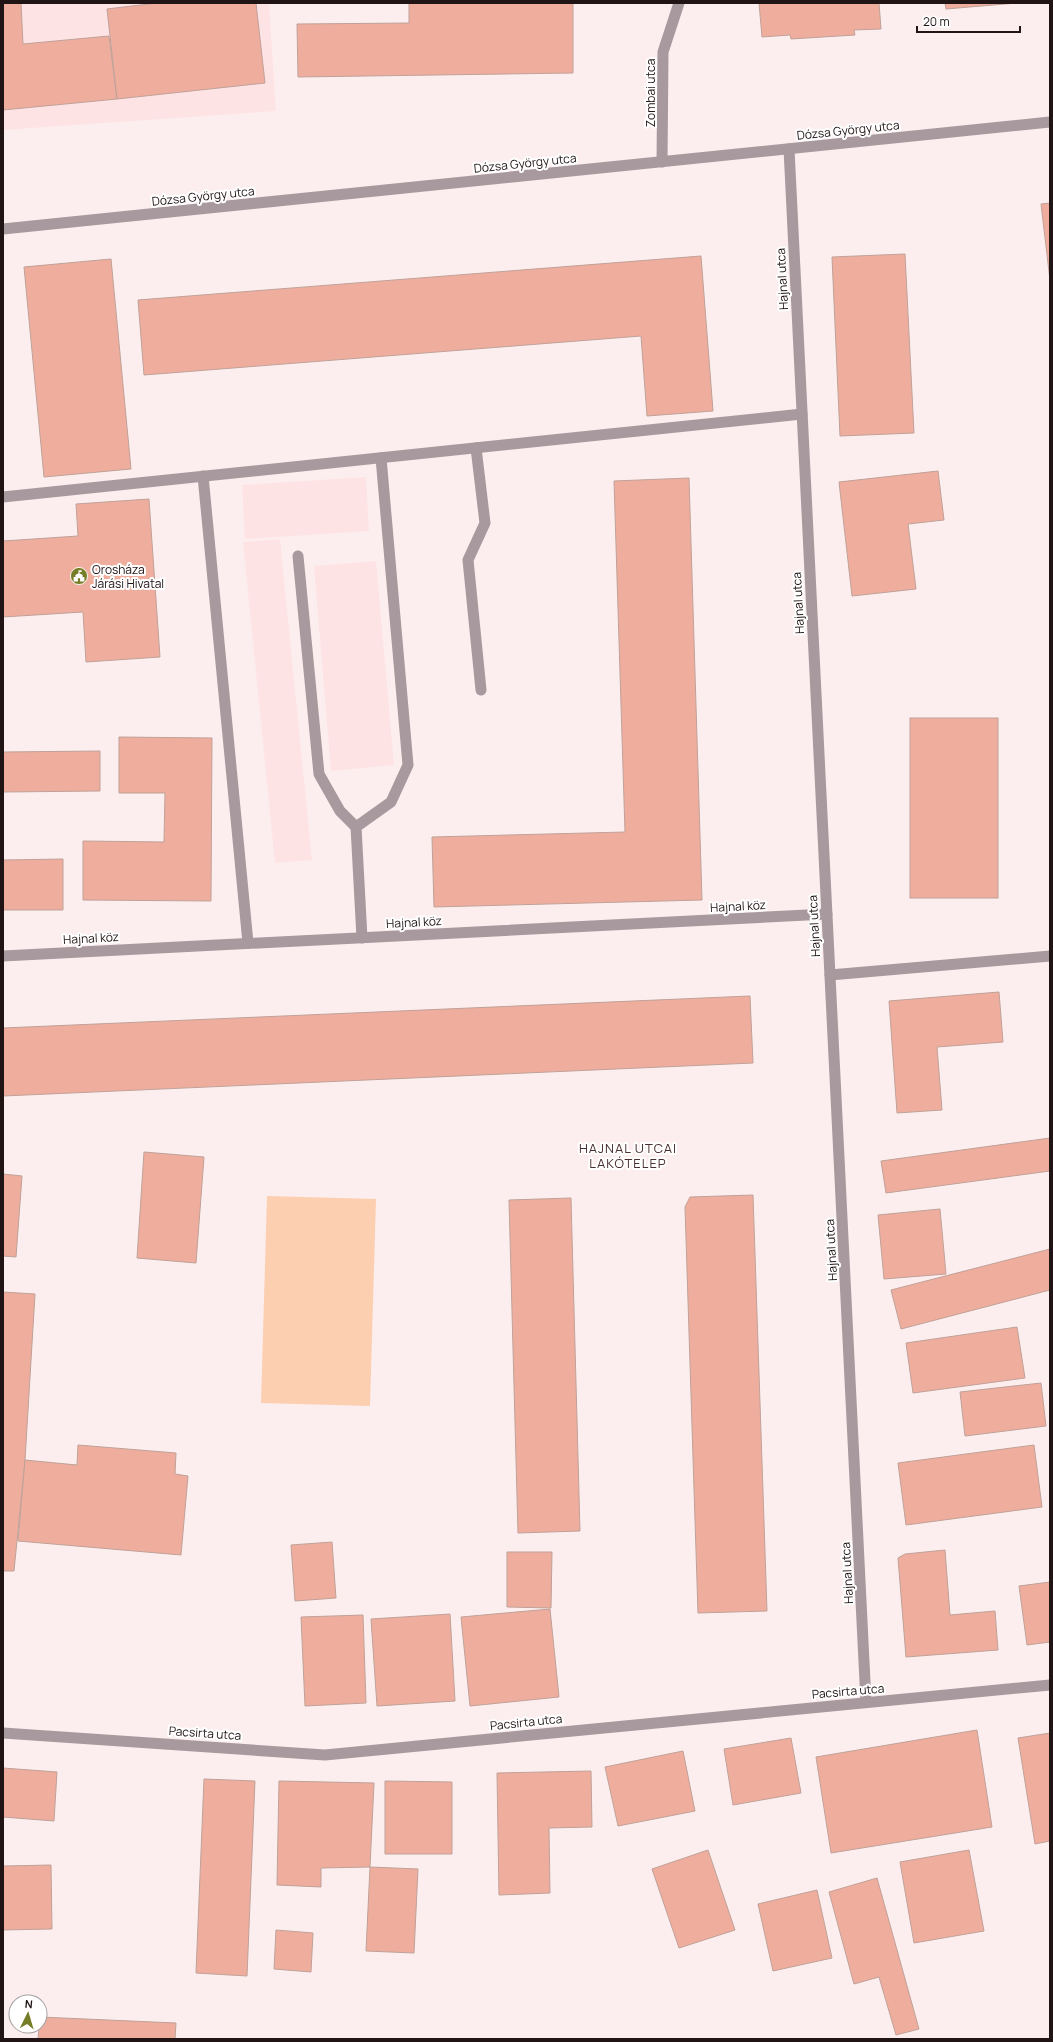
<svg xmlns="http://www.w3.org/2000/svg" width="1053" height="2042" font-family="Manrope,sans-serif">
<rect width="100%" height="100%" fill="#fceeee"/>
<g fill="#fee3e4">
<polygon points="3,3 269,3 276,111 3,130"/>
<polygon points="366,477 369,531 245,539 242,485"/>
<polygon points="280,539 312,860 275,863 243,542"/>
<polygon points="376,561 394,765 331,771 314,566"/>
</g>
<polygon fill="#fccfb1" points="267,1196 376,1199 370,1406 261,1403"/>
<g fill="#efae9d" stroke="#c0a199">
<polygon points="3,3 21,3 23,44 109,36 117,99 3,110"/>
<polygon points="157,3 256,3 265,83 117,99 107,9"/>
<polygon points="409,3 573,3 573,73 298,77 297,24 409,23"/>
<polygon points="759,3 879,3 881,29 854,30 855,35 791,39 790,35 762,37"/>
<polygon points="945,3 1017,3 946,9"/>
<polygon points="1050,203 1050,280 1041,204"/>
<polygon points="905,254 914,433 840,436 832,257"/>
<polygon points="701,256 713,411 647,416 641,336 144,375 138,300"/>
<polygon points="111,259 131,469 44,477 24,267"/>
<polygon points="938,471 944,520 908,524 916,589 852,596 839,482"/>
<polygon points="689,478 702,900 434,907 432,837 625,832 614,481"/>
<polygon points="149,499 160,657 86,662 83,612 3,617 3,541 78,536 76,504"/>
<rect x="910" y="718" width="88" height="180"/>
<polygon points="119,737 212,738 211,901 83,900 83,841 164,842 165,793 119,793"/>
<polygon points="100,751 100,791 3,792 3,752"/>
<polygon points="63,859 63,910 3,910 3,860"/>
<polygon points="999,992 1003,1042 937,1047 942,1110 897,1113 889,1001"/>
<polygon points="750,996 753,1063 3,1096 3,1028"/>
<polygon points="1050,1138 1050,1171 886,1193 881,1161"/>
<polygon points="144,1152 204,1157 196,1263 137,1258"/>
<polygon points="3,1174 22,1176 16,1257 3,1256"/>
<polygon points="753,1195 767,1611 698,1613 685,1207 690,1197"/>
<polygon points="571,1198 580,1531 518,1533 509,1200"/>
<polygon points="940,1209 946,1274 884,1279 878,1215"/>
<polygon points="1050,1249 1050,1290 901,1329 891,1290"/>
<polygon points="3,1292 35,1294 25,1460 14,1571 3,1571"/>
<polygon points="1017,1327 1025,1378 913,1393 906,1343"/>
<polygon points="1041,1383 1046,1426 965,1436 960,1392"/>
<polygon points="78,1445 176,1453 175,1474 188,1476 181,1555 18,1541 25,1460 77,1465"/>
<polygon points="1034,1445 1042,1507 906,1525 898,1463"/>
<polygon points="332,1542 336,1598 295,1601 291,1545"/>
<polygon points="945,1550 950,1615 995,1611 998,1650 906,1657 898,1558 905,1554"/>
<polygon points="507,1552 552,1552 551,1608 507,1607"/>
<polygon points="1050,1582 1050,1642 1027,1645 1019,1586"/>
<polygon points="550,1609 559,1697 470,1706 461,1617"/>
<polygon points="450,1614 455,1701 377,1706 371,1619"/>
<polygon points="363,1615 366,1703 305,1706 301,1617"/>
<polygon points="977,1730 992,1827 831,1853 816,1757"/>
<polygon points="1050,1733 1050,1841 1035,1844 1018,1738"/>
<polygon points="791,1738 801,1793 733,1805 724,1749"/>
<polygon points="683,1751 695,1811 618,1826 605,1767"/>
<polygon points="3,1768 57,1772 54,1821 3,1817"/>
<polygon points="591,1771 592,1827 549,1828 550,1893 499,1895 497,1773"/>
<polygon points="204,1779 255,1781 247,1976 196,1973"/>
<polygon points="279,1781 374,1783 370,1867 321,1868 321,1887 277,1885"/>
<polygon points="385,1781 452,1782 452,1854 385,1854"/>
<polygon points="708,1850 735,1930 679,1948 652,1869"/>
<polygon points="969,1850 984,1931 914,1943 900,1862"/>
<polygon points="51,1865 52,1929 3,1930 3,1866"/>
<polygon points="370,1867 418,1869 414,1953 366,1951"/>
<polygon points="877,1878 919,2029 896,2035 879,1977 854,1984 829,1892"/>
<polygon points="817,1890 832,1958 773,1971 758,1904"/>
<polygon points="276,1930 313,1933 311,1972 274,1969"/>
<polygon points="40,2017 176,2023 175,2039 38,2039"/>
</g>
<g fill="none" stroke-linecap="round" stroke-linejoin="round">
<g stroke="#a7999e" stroke-width="11">
<polyline points="789,149 866,1702"/>
<polyline points="662,162 663,52 679,3"/>
<polyline points="3,229 1050,122"/>
<polyline points="476,448 485,523 468,560 481,690"/>
<polyline points="203,476 248,943"/>
<polyline points="3,497 802,414"/>
<polyline points="298,556 319,774 340,811 356,827"/>
<polyline points="362,938 356,827 391,802 408,765 381,458"/>
<polyline points="3,956 827,914"/>
<polyline points="830,975 1050,956"/>
<polyline points="3,1733 325,1755 1050,1685"/>
</g>
</g>
<defs>
<g id="civic-disc" transform="scale(0.9)"><circle r="9.5" fill="#767d27" stroke="#fff"/><path d="M-.6-6.5H3V-4.5H.6V-3L4-1V1h2V6H-6V1h2V-1L-.6-3ZM-1.2 2.5V6h2.4V2.5Z" fill="#fff"/></g>
</defs>
<g fill-rule="evenodd">
<use href="#civic-disc" x="79" y="576"/>
</g>
<g text-anchor="middle" dominant-baseline="central" stroke-width="4" stroke-linejoin="round" paint-order="stroke">
<g font-size="12" fill="#201415" stroke="#fff">
<text transform="translate(650 93) rotate(-90)">Zombai utca</text>
<text transform="translate(848 130) rotate(-6)">Dózsa György utca</text>
<text transform="translate(525 163) rotate(-6)">Dózsa György utca</text>
<text transform="translate(203 196) rotate(-6)">Dózsa György utca</text>
<text transform="translate(782 279) rotate(-93)">Hajnal utca</text>
<text transform="translate(798 603) rotate(-93)">Hajnal utca</text>
<text transform="translate(738 906) rotate(-3)">Hajnal köz</text>
<text transform="translate(414 922) rotate(-3)">Hajnal köz</text>
<text transform="translate(814 926) rotate(-93)">Hajnal utca</text>
<text transform="translate(91 938) rotate(-3)">Hajnal köz</text>
<text transform="translate(831 1250) rotate(-93)">Hajnal utca</text>
<text transform="translate(847 1573) rotate(-93)">Hajnal utca</text>
<text transform="translate(848 1691) rotate(-5)">Pacsirta utca</text>
<text transform="translate(526 1722) rotate(-6)">Pacsirta utca</text>
<text transform="translate(205 1733) rotate(4)">Pacsirta utca</text>
</g>
<g font-size="12" fill="#201415" stroke="#fff" text-anchor="start">
<text x="92" y="569">Orosháza<tspan x="92" dy="14">Járási Hivatal</tspan></text>
</g>
<g font-size="13" letter-spacing="1" fill="#492f30" stroke="#fff">
<text x="628" y="1148">HAJNAL UTCAI<tspan x="628" dy="15">LAKÓTELEP</tspan></text>
</g>
</g>
<rect width="1053" height="2042" fill="none" stroke="#201415" stroke-width="8"/>
<g transform="translate(28 2014) rotate(5)"><circle r="19" fill="#ffffff" stroke="#a6a1a1"/>
<path d="M0-3L7 15L0 10L-7 15Z" fill="#767d27"/>
<text y="-6" font-size="11" font-weight="bold" text-anchor="middle" fill="#201415">N</text>
</g>
<path d="M917 26v6h103v-6" fill="none" stroke="#201415" stroke-width="2"/>
<text x="923" y="26" font-size="12" fill="#201415" stroke="#ffffff" stroke-width="3" paint-order="stroke">20 m</text>
</svg>
